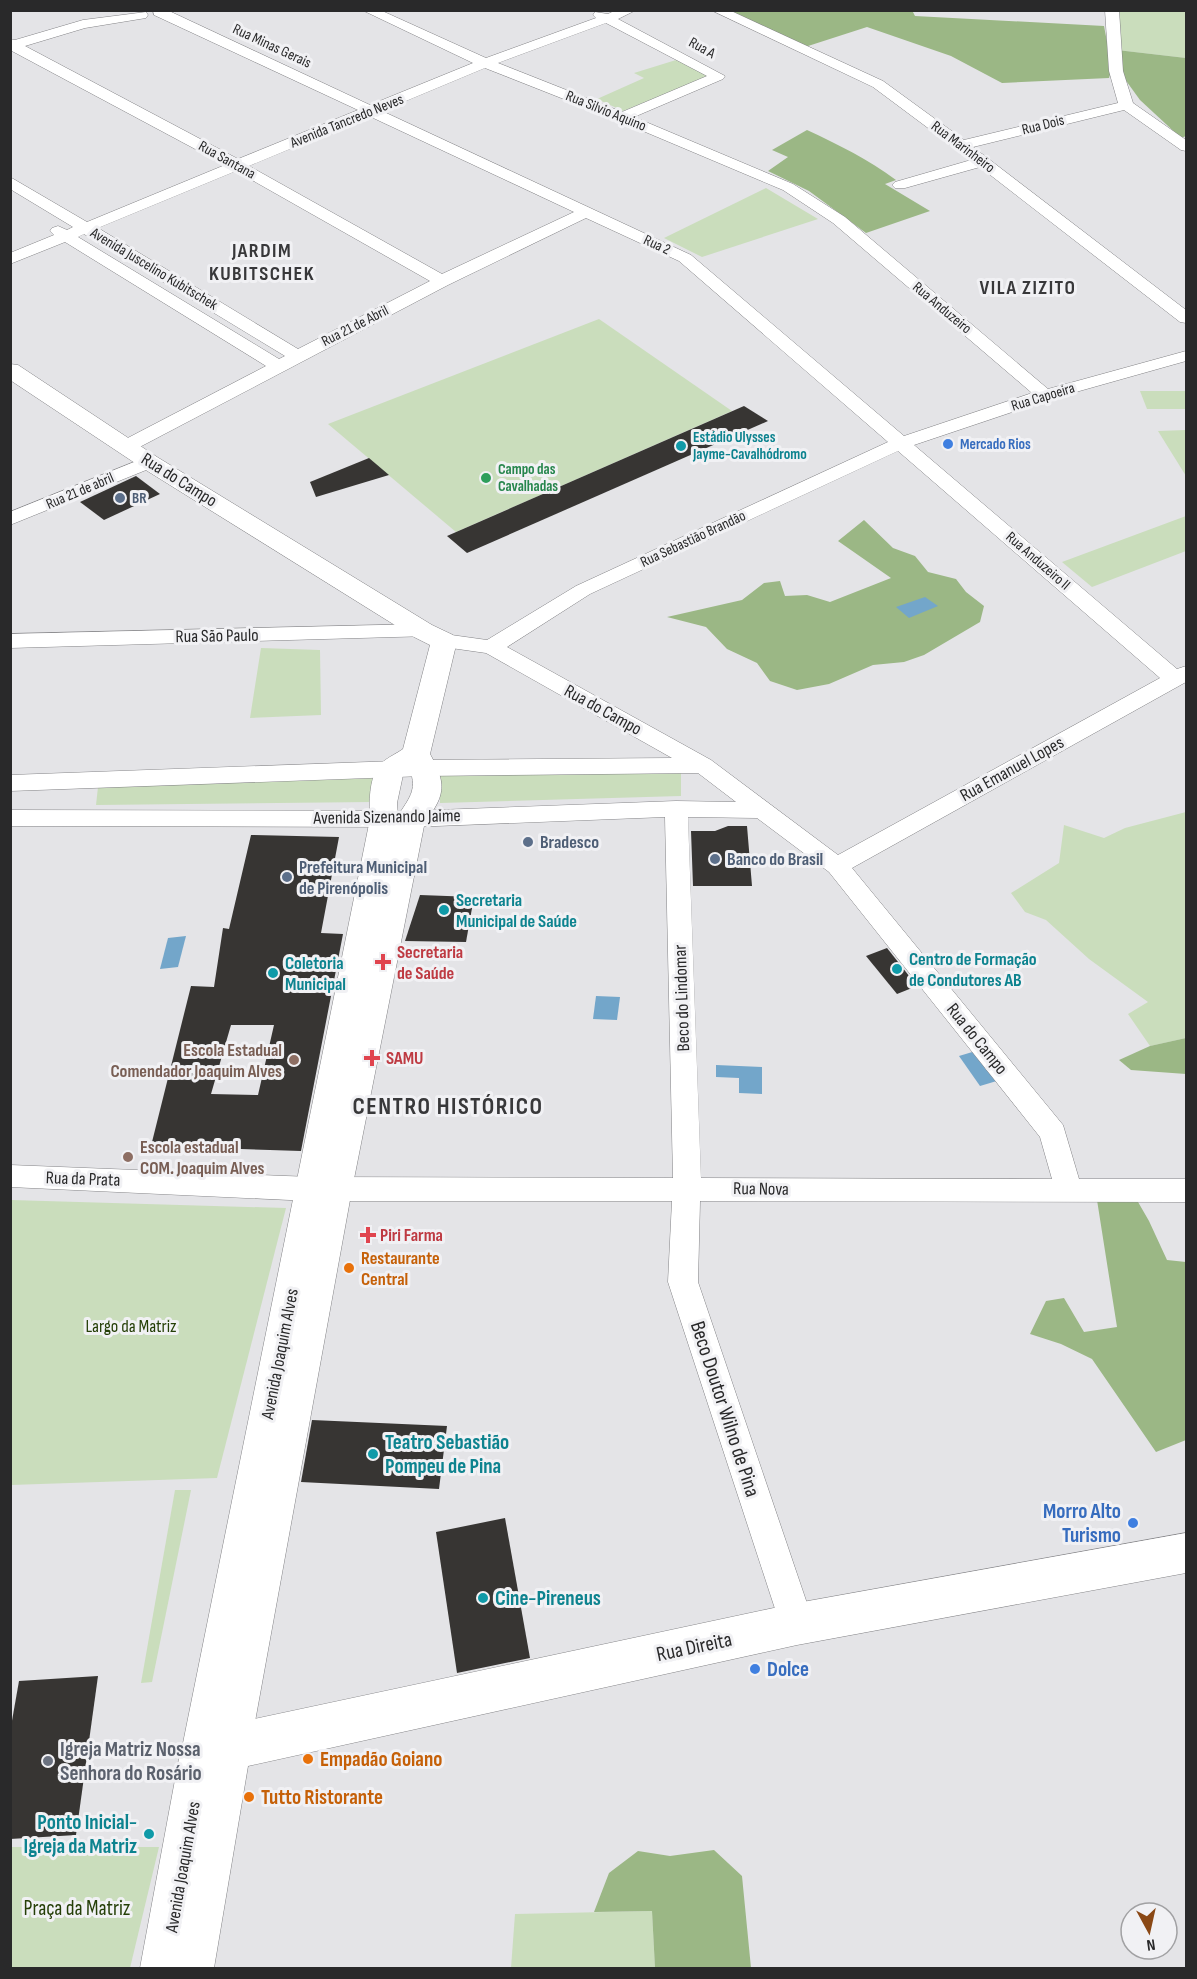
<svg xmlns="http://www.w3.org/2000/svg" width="1197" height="1979" font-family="'Sofia Sans Condensed',sans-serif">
<rect width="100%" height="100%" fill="#e4e4e7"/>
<g fill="#caddbc">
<polygon points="1113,11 1186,11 1186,58 1117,50"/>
<polygon points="676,60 710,76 623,111 597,99 644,78 634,73"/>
<polygon points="766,188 818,219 702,257 664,238"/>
<polygon points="599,319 732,411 456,532 328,424"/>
<polygon points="1140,391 1186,391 1186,409 1147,409"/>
<polygon points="1186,430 1186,476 1158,431"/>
<polygon points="1186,516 1186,551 1092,587 1062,562"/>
<polygon points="261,648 320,650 321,715 250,718"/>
<polygon points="681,773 681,796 440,803 440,775"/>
<polygon points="375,778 372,802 96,805 98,787"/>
<polygon points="1186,812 1186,1038 1150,1046 1128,1014 1148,1002 1089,959 1046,920 1025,912 1011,893 1059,863 1064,825 1104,838 1125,828"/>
<polygon points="11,1200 286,1208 217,1478 11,1485"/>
<polygon points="175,1490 191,1490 152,1682 141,1683"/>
<polygon points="10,1847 159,1847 130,1968 11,1968"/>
<polygon points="652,1911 655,1968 511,1968 515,1914"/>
</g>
<g fill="#9bb785">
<polygon points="912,10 915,16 1104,26 1112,68 1109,78 1002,83 951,56 867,27 805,47 724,11"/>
<polygon points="1117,50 1186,58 1186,136 1181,138 1140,100 1119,71"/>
<path d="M 807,130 C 839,145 868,159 896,180 L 885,184 L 930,211 L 866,233 L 809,191 L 768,171 L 788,157 L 772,150 Z"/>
<polygon points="864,520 893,548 915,556 928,572 956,579 966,592 984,606 980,622 924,655 904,662 873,665 829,684 797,690 770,681 757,663 727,649 706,627 667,617 742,600 764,583 780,581 785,596 807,595 830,602 891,578 838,541"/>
<polygon points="1186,1038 1186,1074 1131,1070 1119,1060 1150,1046"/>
<polygon points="1134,1195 1149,1221 1167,1260 1186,1262 1186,1440 1156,1452 1092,1359 1061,1344 1030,1334 1046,1301 1064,1298 1084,1332 1117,1327 1097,1200"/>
<polygon points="714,1850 742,1876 751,1968 655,1968 652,1911 594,1912 609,1873 638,1851 670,1856"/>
</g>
<g fill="#73a6ca">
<polygon points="925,597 938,606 909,618 896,607"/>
<polygon points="186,936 178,967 160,969 168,938"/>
<polygon points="596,996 620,997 617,1020 593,1019"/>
<polygon points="979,1050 1000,1080 980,1086 959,1056"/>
<polygon points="716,1065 762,1067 762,1094 739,1093 739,1078 716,1077"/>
</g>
<g fill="#373533" fill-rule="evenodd">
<polygon points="744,406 768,421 467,553 447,536"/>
<polygon points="369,458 389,475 316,497 310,482"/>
<polygon points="136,476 160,494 104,520 80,502"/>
<polygon points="728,826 747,826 752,886 693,886 691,831 715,831"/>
<path d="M 251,835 L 339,837 L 321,933 L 343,934 L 301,1151 L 151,1146 L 191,986 L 214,987 L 223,928 L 229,929 ZM 231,1025 L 274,1025 L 258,1095 L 211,1094 Z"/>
<polygon points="420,895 474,897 466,942 405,941"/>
<polygon points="887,948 917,986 897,994 866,956"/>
<polygon points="312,1420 447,1426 439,1489 301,1482"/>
<polygon points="505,1518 530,1658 457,1673 436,1532"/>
<polygon points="98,1676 76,1835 10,1839 10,1732 19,1681"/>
</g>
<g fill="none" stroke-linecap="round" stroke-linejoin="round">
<g stroke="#838386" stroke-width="1">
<g id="minor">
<path d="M 153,10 L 167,10 L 370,105 L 473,63 L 362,10 L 380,10 L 486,58 L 596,18 L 593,15 L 595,12 L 608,14 L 616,10 L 636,10 L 618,19 L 725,76 L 723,79 L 634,117 L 793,184 L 845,217 L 1048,389 L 1186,351 L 1186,361 L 1051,399 L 914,445 L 1177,669 L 1186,666 L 1186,682 L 852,868 L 1063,1125 L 1079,1179 L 1186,1179 L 1186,1202 L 700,1201 L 698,1282 L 814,1624 L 809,1636 L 797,1641 L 785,1636 L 780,1624 L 668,1282 L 672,1201 L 311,1201 L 10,1187 L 10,1165 L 311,1177 L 673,1178 L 665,817 L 411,827 L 10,826 L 10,810 L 411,811 L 676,801 L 736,802 L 698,773 L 424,776 L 10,791 L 10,775 L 424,760 L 672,758 L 486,653 L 437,646 L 433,641 L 437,636 L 444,634 L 487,640 L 576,586 L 888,442 L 679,261 L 586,218 L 448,285 L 134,450 L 120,450 L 118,446 L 120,442 L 266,366 L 65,242 L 10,264 L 10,253 L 54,235 L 50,231 L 52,228 L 58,226 L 67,230 L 73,227 L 10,189 L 10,177 L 87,222 L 225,165 L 10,50 L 10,39 L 15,40 L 83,20 L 146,12 L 148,15 L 146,18 L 85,28 L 25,46 L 238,159 L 358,110 L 154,15 ZM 606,23 L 707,76 L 622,112 L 498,63 ZM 485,68 L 617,120 L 783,190 L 833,223 L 1032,393 L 904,436 L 691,255 L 382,111 ZM 369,116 L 574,212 L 442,274 L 249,166 ZM 236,171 L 430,281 L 298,349 L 98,228 ZM 84,234 L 285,356 L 279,359 L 78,237 ZM 898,451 L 1160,678 L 838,855 L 711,760 L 507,647 L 590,594 ZM 688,817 L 757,818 L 829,872 L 1040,1137 L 1052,1179 L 701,1178 Z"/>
<polygon points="711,10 729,10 883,81 964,140 1118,103 1109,71 1105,10 1119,10 1123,71 1133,103 1186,140 1186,151 1181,150 1124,110 973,147 1186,310 1186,323 1180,322 980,167 905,188 895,188 892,185 895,182 971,160 873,87"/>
<polygon points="149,456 156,458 158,462 156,466 10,525 10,512"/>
<polygon points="423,624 430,626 434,631 430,636 10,648 10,634"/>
</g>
</g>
<g stroke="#838386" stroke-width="1">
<path id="tertiary" d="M 10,364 L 18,365 L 157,457 L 432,625 L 453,635 L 457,641 L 430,754 C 446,782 446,796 425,821 L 352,1189 L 250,1749 L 243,1764 L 228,1771 L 219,1767 L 203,1775 L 188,1768 L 181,1753 L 370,819 C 369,804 369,778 379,766 C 384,759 396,754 403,749 L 430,645 L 414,637 L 141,467 L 10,380 ZM 410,770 C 418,791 408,799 398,816 L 397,803 L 403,775 Z"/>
</g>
<g stroke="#838386" stroke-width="1">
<polygon id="secondary" points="1186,1533 1186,1573 797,1645 248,1766 214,1968 140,1968 180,1753 187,1737 203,1730 797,1603"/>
</g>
<use href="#minor" fill="#fff" fill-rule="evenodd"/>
<use href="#tertiary" fill="#fff" fill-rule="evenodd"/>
<use href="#secondary" fill="#fff" fill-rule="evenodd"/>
</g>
<g fill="#3f7fe0" stroke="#f1f1f4" stroke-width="2">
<circle cx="948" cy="444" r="6"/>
<circle cx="1133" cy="1523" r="6"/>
<circle cx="755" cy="1669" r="6"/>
</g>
<g fill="#0f9aa8" stroke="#f1f1f4" stroke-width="2">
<circle cx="681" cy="446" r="6"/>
<circle cx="444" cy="910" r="6"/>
<circle cx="897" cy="969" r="6"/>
<circle cx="273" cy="973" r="6"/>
<circle cx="373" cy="1454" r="6"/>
<circle cx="483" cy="1598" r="6"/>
<circle cx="149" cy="1834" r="6"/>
</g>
<circle fill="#2e9e5b" stroke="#f1f1f4" stroke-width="2" cx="486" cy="478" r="6"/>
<g fill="#5c6f8a" stroke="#f1f1f4" stroke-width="2">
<circle cx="120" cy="498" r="6"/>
<circle cx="528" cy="842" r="6"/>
<circle cx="715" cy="859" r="6"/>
<circle cx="287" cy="877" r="6"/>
</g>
<g fill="#e0444e" stroke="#f1f1f4" stroke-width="2">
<path d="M380 953h6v6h6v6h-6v6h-6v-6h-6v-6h6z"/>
<path d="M369 1049h6v6h6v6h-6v6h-6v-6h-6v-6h6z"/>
<path d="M365 1226h6v6h6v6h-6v6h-6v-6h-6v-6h6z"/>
</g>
<g fill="#8d6e63" stroke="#f1f1f4" stroke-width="2">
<circle cx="294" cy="1060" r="6"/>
<circle cx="128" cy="1157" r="6"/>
</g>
<g fill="#e8710a" stroke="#f1f1f4" stroke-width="2">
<circle cx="349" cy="1268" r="6"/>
<circle cx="308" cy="1759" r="6"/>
<circle cx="249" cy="1797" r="6"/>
</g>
<circle fill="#6b7280" stroke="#f1f1f4" stroke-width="2" cx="48" cy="1761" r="6"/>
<g text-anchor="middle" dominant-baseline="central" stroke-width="6" stroke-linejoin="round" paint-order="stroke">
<g font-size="15" fill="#29292a" stroke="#f1f1f4">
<text transform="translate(272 46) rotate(25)">Rua Minas Gerais</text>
<text transform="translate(702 48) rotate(29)">Rua A</text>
<text transform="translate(606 111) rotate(22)">Rua Silvio Aquino</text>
<text transform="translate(347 121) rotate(-22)">Avenida Tancredo Neves</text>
<text transform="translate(1043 125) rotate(-14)">Rua Dois</text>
<text transform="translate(963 147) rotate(37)">Rua Marinheiro</text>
<text transform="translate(227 160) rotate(29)">Rua Santana</text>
<text transform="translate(657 245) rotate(25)">Rua 2</text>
<text transform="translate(154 269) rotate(31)">Avenida Juscelino Kubitschek</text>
<text transform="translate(942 308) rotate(40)">Rua Anduzeiro</text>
<text transform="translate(355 326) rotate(-27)">Rua 21 de Abril</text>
<text transform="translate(1043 397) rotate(-17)">Rua Capoeira</text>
<text transform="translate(80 491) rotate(-23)">Rua 21 de abril</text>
<text transform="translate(693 539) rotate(-25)">Rua Sebastião Brandão</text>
<text transform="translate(1038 561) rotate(41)">Rua Anduzeiro II</text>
</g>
<g font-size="15" font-weight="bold" fill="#0d838f" stroke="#f1f1f4" text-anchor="start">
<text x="693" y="437">Estádio Ulysses<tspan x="693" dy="17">Jayme-Cavalhódromo</tspan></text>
</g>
<g font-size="15" font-weight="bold" fill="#366cbe" stroke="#f1f1f4" text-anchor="start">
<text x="960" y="444">Mercado Rios</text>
</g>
<g font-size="15" font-weight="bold" fill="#27864d" stroke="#f1f1f4" text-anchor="start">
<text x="498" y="469">Campo das<tspan x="498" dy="17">Cavalhadas</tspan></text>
</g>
<g font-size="15" font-weight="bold" fill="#4e5e75" stroke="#f1f1f4" text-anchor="start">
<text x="132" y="498">BR</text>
</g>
<g font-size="18" fill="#29292a" stroke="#f1f1f4">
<text transform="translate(179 480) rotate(32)">Rua do Campo</text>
<text transform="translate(217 636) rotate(-1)">Rua São Paulo</text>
<text transform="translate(603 710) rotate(29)">Rua do Campo</text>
<text transform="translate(1012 769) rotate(-29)">Rua Emanuel Lopes</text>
<text transform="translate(387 817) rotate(-1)">Avenida Sizenando Jaime</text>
<text transform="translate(682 998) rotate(-92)">Beco do Lindomar</text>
<text transform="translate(977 1039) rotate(51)">Rua do Campo</text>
<text transform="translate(83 1179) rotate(2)">Rua da Prata</text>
<text transform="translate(761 1189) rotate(1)">Rua Nova</text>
<text transform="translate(280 1354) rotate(-79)">Avenida Joaquim Alves</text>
<text transform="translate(183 1867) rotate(-80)">Avenida Joaquim Alves</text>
</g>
<g font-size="18" font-weight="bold" fill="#4e5e75" stroke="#f1f1f4" text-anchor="start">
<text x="540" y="842">Bradesco</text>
<text x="727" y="859">Banco do Brasil</text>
<text x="299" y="867">Prefeitura Municipal<tspan x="299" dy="21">de Pirenópolis</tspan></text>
</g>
<g font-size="18" font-weight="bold" fill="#0d838f" stroke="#f1f1f4" text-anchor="start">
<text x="456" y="900">Secretaria<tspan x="456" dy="21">Municipal de Saúde</tspan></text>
<text x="909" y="959">Centro de Formação<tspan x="909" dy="21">de Condutores AB</tspan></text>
<text x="285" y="963">Coletoria<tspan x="285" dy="21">Municipal</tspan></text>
</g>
<g font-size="18" font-weight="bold" fill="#be3a42" stroke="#f1f1f4" text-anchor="start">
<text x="397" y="952">Secretaria<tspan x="397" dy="21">de Saúde</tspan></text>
<text x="386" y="1058">SAMU</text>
<text x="380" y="1235">Piri Farma</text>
</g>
<g font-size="18" font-weight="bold" fill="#785e54" stroke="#f1f1f4" text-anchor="end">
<text x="282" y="1050">Escola Estadual<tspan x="282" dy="21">Comendador Joaquim Alves</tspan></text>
<text x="140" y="1147" text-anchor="start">Escola estadual<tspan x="140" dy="21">COM. Joaquim Alves</tspan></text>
</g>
<g font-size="18" font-weight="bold" fill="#c56008" stroke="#f1f1f4" text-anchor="start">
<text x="361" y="1258">Restaurante<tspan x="361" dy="21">Central</tspan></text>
</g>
<g font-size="18" fill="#253f07" stroke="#f1f1f4">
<text x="131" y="1326">Largo da Matriz</text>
</g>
<g font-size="20" font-weight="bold" letter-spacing="1.5" fill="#38383a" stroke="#f1f1f4">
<text x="262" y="251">JARDIM<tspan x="262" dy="23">KUBITSCHEK</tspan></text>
<text x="1028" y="288">VILA ZIZITO</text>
</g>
<g font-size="21" fill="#29292a" stroke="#f1f1f4">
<text transform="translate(725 1409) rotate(72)">Beco Doutor Wilno de Pina</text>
<text transform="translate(694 1647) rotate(-12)">Rua Direita</text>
</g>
<g font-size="21" font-weight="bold" fill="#0d838f" stroke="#f1f1f4" text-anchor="start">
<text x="385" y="1442">Teatro Sebastião<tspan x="385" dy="24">Pompeu de Pina</tspan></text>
<text x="495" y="1598">Cine-Pireneus</text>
<text x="137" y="1822" text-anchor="end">Ponto Inicial-<tspan x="137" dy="24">Igreja da Matriz</tspan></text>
</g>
<g font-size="21" font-weight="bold" fill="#366cbe" stroke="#f1f1f4" text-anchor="end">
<text x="1121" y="1511">Morro Alto<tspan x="1121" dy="24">Turismo</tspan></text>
<text x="767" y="1669" text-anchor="start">Dolce</text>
</g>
<g font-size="21" font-weight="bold" fill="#5b616d" stroke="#f1f1f4" text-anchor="start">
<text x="60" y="1749">Igreja Matriz Nossa<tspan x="60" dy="24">Senhora do Rosário</tspan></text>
</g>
<g font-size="21" font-weight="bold" fill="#c56008" stroke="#f1f1f4" text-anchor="start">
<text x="320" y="1759">Empadão Goiano</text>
<text x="261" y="1797">Tutto Ristorante</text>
</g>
<g font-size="21" fill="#253f07" stroke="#f1f1f4">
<text x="77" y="1908">Praça da Matriz</text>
</g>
<g font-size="24" font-weight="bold" letter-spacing="1.5" fill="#38383a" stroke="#f1f1f4">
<text x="448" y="1106">CENTRO HISTÓRICO</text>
</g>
</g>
<rect width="1197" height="1979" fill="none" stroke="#29292a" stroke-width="24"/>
<g transform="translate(1149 1931) rotate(172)"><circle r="28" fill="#f1f1f4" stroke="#a1a1a3" stroke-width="1.5"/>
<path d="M0-4.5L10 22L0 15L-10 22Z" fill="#8a4815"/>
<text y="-9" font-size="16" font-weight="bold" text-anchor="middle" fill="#29292a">N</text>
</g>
</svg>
